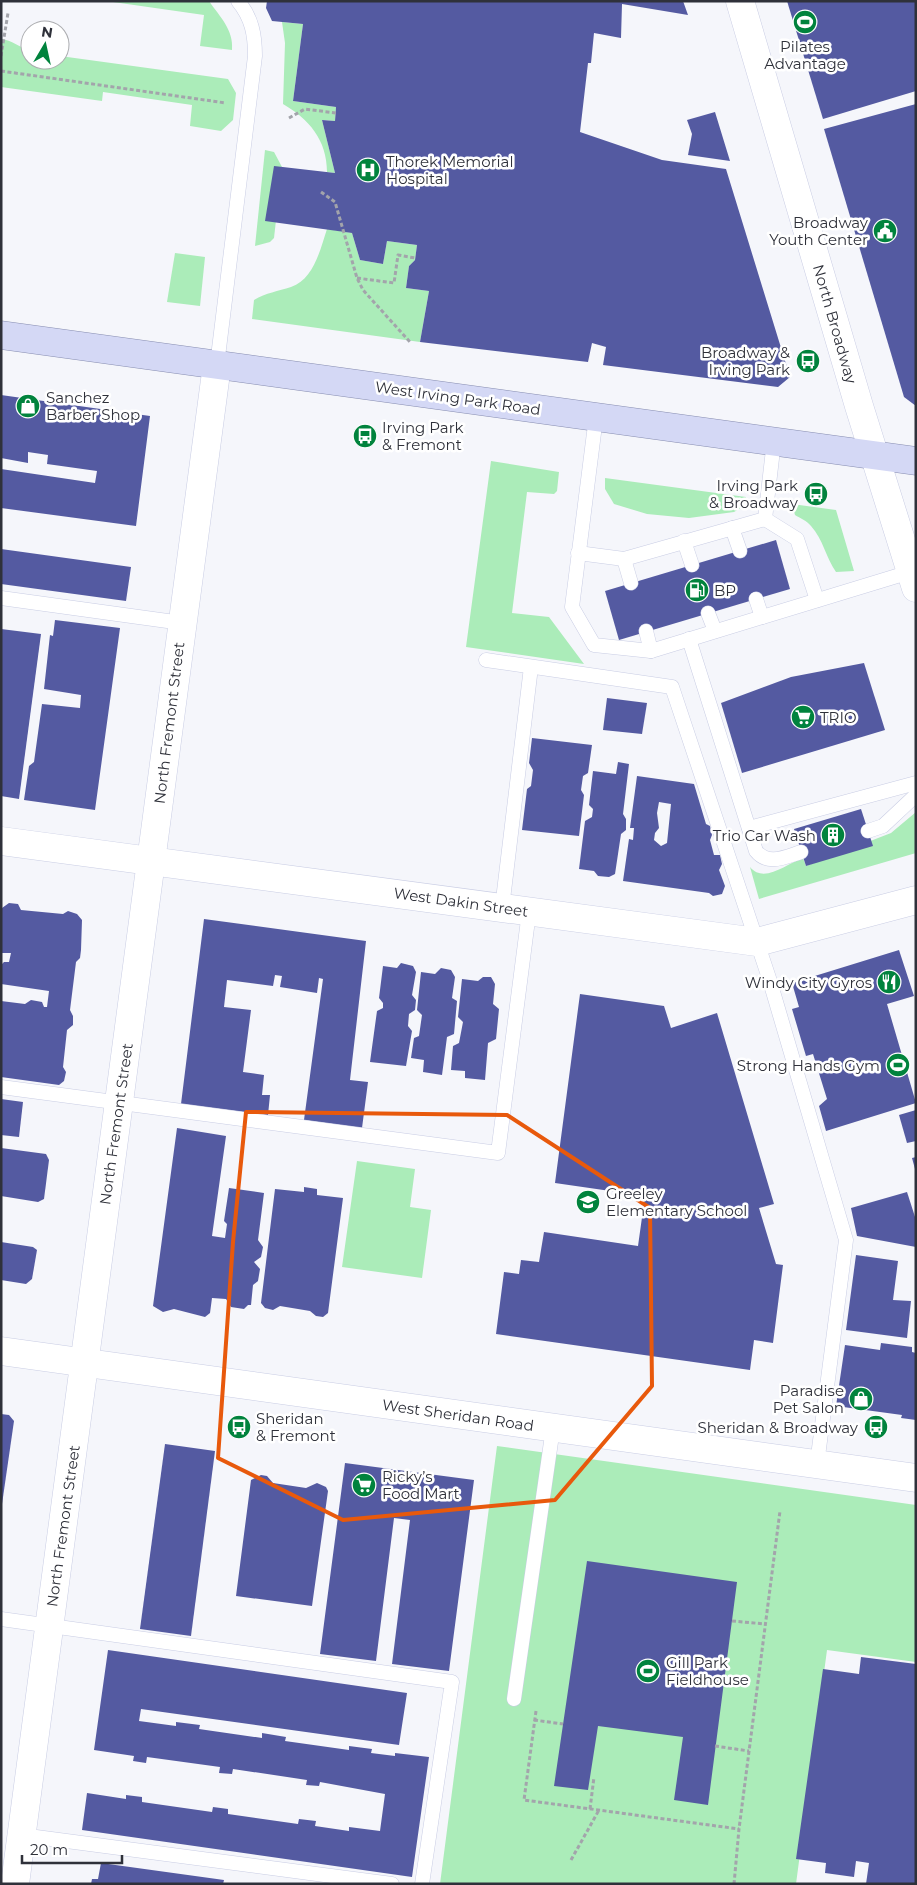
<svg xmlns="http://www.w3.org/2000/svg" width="917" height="1885" font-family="Montserrat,sans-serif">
<rect width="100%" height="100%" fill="#f5f6fb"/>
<g fill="#abecb9">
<path d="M 106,1 L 209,1 C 220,17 234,30 232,50 L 200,46 L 204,15 Z"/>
<path d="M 282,22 L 303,24 L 293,101 L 336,107 L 335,121 L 322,120 L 335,173 L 327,172 C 327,140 309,119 283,104 L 285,43 Z"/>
<path d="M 1,39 C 12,40 19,47 30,51 L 30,60 L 60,60 L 60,56 L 228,79 L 236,93 L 233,120 L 221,131 L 190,126 L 192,105 L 103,92 L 102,101 L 1,87 Z"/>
<polygon points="265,150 274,152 282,167 274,238 270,242 255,246"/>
<path d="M 327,229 L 352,233 L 360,260 L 383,264 L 387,241 L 417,245 L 415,260 L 409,266 L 406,288 L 429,291 L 420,342 L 252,319 L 254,300 C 266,293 278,291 291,287 C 314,279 320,250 327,229 Z"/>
<polygon points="175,253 205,257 200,306 167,302"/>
<polygon points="491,461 559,472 557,491 554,494 527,492 512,613 549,617 584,664 466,647"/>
<polygon points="605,478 746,497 741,508 734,512 689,518 647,514 614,504 605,489"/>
<path d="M 792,504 L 836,510 L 854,571 L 836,572 C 826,558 823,539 811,526 C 807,521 800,518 795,515 Z"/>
<path d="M 916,812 L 916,853 L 759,899 L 750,867 C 764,884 786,864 803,858 L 806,866 L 891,833 Z"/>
<polygon points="357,1161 415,1169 410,1207 431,1210 422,1278 342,1267"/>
<polygon points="497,1446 916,1505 916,1662 827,1650 796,1884 440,1884"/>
</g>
<g fill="#545aa1" fill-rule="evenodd">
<polygon points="267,1 683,1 688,15 622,4 621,38 594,33 591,63 588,63 580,132 662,160 726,169 790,377 778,387 603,365 606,347 592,343 588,362 420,342 429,291 406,288 409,266 415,260 417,245 387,241 383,264 360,260 352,233 265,221 274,166 335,173 322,120 335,121 336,107 293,101 303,24 272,21 266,8"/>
<polygon points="787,1 916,1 916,91 823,119"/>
<polygon points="916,104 916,406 904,397 824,129"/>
<polygon points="715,112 730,161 688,155 692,134 687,120"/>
<polygon points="1,395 150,416 136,526 1,508 1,469 95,483 97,471 47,464 48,455 28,452 28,463 1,458"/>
<polygon points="776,540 790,589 619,640 605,591"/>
<polygon points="1,549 131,567 126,601 1,584"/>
<polygon points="55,620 120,628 95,810 24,800 29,766 34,762 42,704 80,708 81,695 44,689 50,635 53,636"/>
<polygon points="1,629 41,634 19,799 1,796"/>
<polygon points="864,663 885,730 742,773 721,703 791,677"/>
<polygon points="607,698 647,703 642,734 603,730"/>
<polygon points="532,738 592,745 588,773 583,776 581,790 584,795 579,836 522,830 527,789 531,786 533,770 529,763"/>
<polygon points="618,762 629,764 623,814 626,819 626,830 621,834 615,874 609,877 598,876 594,871 579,869 585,821 592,817 593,809 589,805 593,771 616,774"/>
<path d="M 637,776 L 694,784 L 706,824 L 710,826 L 712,835 L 710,840 L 714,855 L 720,855 L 722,864 L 719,870 L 725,886 L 722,894 L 713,896 L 709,893 L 623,881 L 629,839 L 633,840 L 634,828 L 630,828 ZM 659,802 L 671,804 L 667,843 L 661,846 L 654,840 L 655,833 L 659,828 L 657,813 Z"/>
<polygon points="861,809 873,846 806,866 794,829"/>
<polygon points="9,903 18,904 21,910 63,914 68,911 77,914 82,920 81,950 80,958 76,962 70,1010 73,1016 73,1025 67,1030 63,1067 66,1072 64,1081 59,1085 1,1077 1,1001 25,1004 31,1000 42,1002 44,1007 47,1007 49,991 1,984 1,965 4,962 9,962 11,953 1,953 1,913 2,908"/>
<polygon points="204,919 366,941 350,1080 368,1082 362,1128 304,1120 323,979 319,978 317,993 280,987 282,976 275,975 273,986 227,980 224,1007 251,1010 243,1072 264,1075 262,1095 270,1095 268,1115 181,1104"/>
<polygon points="899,950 914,996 887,1004 916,1103 826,1131 819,1106 827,1099 813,1054 806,1056 792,1009 799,1007 792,983"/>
<polygon points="401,963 413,966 416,972 412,995 416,1000 415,1010 409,1014 408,1026 412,1031 406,1066 370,1062 377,1011 383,1008 383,1003 379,998 383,966 397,968"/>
<polygon points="441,968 451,970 455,977 452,998 457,1001 454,1034 447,1037 442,1075 423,1072 424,1060 411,1058 414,1038 419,1036 422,1015 417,1010 421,972 435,974"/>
<polygon points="483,977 491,977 495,984 493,1004 499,1009 496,1039 488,1043 485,1080 465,1078 465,1071 451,1070 453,1046 459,1043 463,1022 458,1017 462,979 478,981"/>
<polygon points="580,994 664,1006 671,1028 717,1013 774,1204 759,1208 776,1264 783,1265 773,1343 754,1340 750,1370 496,1334 504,1272 519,1274 521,1260 539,1262 544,1232 638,1246 645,1196 555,1183"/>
<polygon points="1,1099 23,1102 19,1137 1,1135"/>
<polygon points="916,1110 916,1141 907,1143 899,1115"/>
<polygon points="177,1128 226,1136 212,1236 225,1238 227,1224 224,1221 229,1188 264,1193 258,1240 263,1247 261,1257 254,1262 260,1269 258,1281 253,1285 251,1305 248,1305 244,1309 231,1307 226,1299 212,1298 210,1313 205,1317 174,1309 163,1312 153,1306"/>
<polygon points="1,1148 46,1154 49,1160 44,1199 38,1202 1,1196"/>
<polygon points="916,1157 916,1169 915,1169 912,1158"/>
<polygon points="304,1187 317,1189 317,1195 343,1198 328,1313 323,1317 316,1316 310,1311 280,1306 273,1310 265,1308 261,1303 275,1189 304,1192"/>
<polygon points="907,1192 916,1220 916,1247 857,1236 851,1208"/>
<polygon points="1,1242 33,1247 37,1250 32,1279 26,1284 1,1280"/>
<polygon points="856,1255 898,1261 893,1300 911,1301 907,1338 846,1330"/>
<polygon points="881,1343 912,1347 912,1352 916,1353 916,1420 901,1418 902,1415 836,1406 845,1345 880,1350"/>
<polygon points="1,1414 9,1415 14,1421 2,1504"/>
<polygon points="165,1444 215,1451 191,1636 140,1629"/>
<polygon points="345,1463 474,1480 449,1671 392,1664 410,1520 394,1518 376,1661 320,1654"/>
<polygon points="261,1475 267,1476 273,1483 306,1488 317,1483 326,1487 328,1491 312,1606 236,1596 251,1480"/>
<polygon points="587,1561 737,1582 708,1805 674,1800 683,1737 598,1726 588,1790 554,1786"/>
<polygon points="108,1650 407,1693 399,1745 141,1709 139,1721 176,1726 176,1722 200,1725 199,1729 262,1738 262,1733 286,1737 285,1741 349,1750 349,1746 372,1749 371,1753 395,1756 395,1753 429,1757 412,1877 82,1830 87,1793 126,1799 126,1795 142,1797 142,1802 212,1812 213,1807 228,1809 228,1814 298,1824 299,1819 316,1821 315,1826 349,1831 349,1827 380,1831 385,1794 320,1782 319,1786 306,1785 307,1780 233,1769 232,1774 219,1773 220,1767 147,1757 146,1763 133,1761 134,1756 94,1750"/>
<polygon points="861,1657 916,1664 916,1884 866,1884 869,1863 856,1861 854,1877 825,1873 826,1863 796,1859 823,1669 859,1674"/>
<polygon points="101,1863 224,1880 223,1884 91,1884 92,1879 98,1879"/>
</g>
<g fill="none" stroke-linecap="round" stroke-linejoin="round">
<g stroke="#c9cde4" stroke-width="15">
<g id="lane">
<path d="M 217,365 L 255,56 C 255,35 252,18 238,1"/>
<polyline points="596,417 572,607 594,645 651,651 910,572"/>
<polyline points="765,519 797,539 817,600"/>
<polyline points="732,528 740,551"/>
<polyline points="684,541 692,565"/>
<polyline points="578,553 624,559 765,519 774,441"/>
<polyline points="624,559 631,583"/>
<polyline points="1,598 182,623"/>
<polyline points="756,599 762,617"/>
<polyline points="708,613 715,631"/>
<polyline points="646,631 651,651"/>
<path d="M 689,639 L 756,851 C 768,866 785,857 801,852"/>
<polyline points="486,660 672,687 769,978 846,1240 817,1464"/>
<polyline points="749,828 916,783"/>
<polyline points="868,831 883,826 916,795"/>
<polyline points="502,908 531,667"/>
<polyline points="1,1087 498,1153 529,912"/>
<polyline points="1,1619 452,1682 422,1884"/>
<polyline points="514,1699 553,1428"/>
<polyline points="21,1835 392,1884"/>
</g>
</g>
<g stroke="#c9cde4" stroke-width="29">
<g id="street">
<polyline points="1,841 757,942 916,900"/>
<polyline points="15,1884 217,365"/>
</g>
</g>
<g stroke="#c9cde4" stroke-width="29">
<g id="secondary">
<polyline points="740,1 859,406 916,588"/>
<polyline points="1,1351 916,1478"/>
</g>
</g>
<g stroke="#878db0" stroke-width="29">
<polyline id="primary" points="1,335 916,461"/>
</g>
<g stroke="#a3a4ab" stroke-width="3" stroke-dasharray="4 2.5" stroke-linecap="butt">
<polyline points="1,56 8,13"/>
<polyline points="1,71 226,103"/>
<polyline points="289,118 305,109 336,113"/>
<polyline points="321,192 335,202 357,278 363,290 410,342"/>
<polyline points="357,278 394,283 398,255 415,258"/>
<polyline points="732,1621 765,1624"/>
<polyline points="536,1711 524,1800 739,1829"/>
<polyline points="534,1720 563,1724"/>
<polyline points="715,1746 749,1751"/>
<polyline points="590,1809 594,1777"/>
<polyline points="571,1860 599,1810"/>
<polyline points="734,1884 739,1829 780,1511"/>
</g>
<use href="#lane" stroke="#fff" stroke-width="14"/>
<use href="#street" stroke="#fff" stroke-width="28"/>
<use href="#secondary" stroke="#fff" stroke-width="28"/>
<use href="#primary" stroke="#d4d8f5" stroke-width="28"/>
</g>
<path fill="none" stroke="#e8590c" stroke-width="4" stroke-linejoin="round" d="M 246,1112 L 507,1115 L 650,1208 L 652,1386 L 555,1500 L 343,1520 L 218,1458 L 233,1242 Z"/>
<defs>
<g id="stadium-disc" transform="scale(1.25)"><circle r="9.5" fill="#01833d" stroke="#fff"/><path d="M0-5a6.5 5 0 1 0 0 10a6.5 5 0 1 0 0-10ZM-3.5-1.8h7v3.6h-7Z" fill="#fff"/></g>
<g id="hospital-disc" transform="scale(1.25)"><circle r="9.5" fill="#01833d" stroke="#fff"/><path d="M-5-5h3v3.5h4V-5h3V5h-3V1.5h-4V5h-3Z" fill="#fff"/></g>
<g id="civic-disc" transform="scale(1.25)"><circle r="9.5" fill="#01833d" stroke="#fff"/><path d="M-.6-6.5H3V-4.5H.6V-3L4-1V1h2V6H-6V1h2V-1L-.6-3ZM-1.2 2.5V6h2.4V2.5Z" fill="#fff"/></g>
<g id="bus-disc" transform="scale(1.25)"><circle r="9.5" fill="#01833d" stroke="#fff"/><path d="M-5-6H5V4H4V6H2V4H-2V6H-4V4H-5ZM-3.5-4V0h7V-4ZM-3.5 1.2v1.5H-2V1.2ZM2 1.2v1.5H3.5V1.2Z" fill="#fff"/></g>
<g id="shop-disc" transform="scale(1.25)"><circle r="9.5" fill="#01833d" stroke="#fff"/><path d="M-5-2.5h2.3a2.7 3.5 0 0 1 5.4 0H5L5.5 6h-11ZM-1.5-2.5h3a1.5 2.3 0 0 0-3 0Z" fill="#fff"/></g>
<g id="fuel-disc" transform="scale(1.25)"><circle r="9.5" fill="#01833d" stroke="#fff"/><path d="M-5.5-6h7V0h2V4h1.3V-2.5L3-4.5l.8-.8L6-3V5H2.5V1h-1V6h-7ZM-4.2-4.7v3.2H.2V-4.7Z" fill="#fff"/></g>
<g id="supermarket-disc" transform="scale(1.25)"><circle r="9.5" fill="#01833d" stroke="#fff"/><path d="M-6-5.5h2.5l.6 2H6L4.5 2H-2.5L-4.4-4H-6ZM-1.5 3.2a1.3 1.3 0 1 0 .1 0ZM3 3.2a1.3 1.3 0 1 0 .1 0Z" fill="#fff"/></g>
<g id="building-disc" transform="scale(1.25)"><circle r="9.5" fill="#01833d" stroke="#fff"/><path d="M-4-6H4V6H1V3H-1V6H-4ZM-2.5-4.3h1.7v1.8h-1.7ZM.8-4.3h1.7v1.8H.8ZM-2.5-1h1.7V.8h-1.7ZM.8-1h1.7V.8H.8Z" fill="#fff"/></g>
<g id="restaurant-disc" transform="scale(1.25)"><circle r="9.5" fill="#01833d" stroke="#fff"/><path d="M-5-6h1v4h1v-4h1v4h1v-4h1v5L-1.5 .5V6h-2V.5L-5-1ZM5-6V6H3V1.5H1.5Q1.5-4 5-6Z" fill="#fff"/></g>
<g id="school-disc" transform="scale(1.25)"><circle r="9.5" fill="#01833d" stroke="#fff"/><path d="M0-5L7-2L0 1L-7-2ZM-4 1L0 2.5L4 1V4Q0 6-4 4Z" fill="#fff"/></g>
</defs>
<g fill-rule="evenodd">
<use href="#stadium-disc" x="805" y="22"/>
<use href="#hospital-disc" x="368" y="170"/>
<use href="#civic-disc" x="885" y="231"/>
<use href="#bus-disc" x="808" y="361"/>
<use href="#shop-disc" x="28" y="406"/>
<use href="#bus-disc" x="365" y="436"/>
<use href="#bus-disc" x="816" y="494"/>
<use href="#fuel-disc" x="697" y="590"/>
<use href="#supermarket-disc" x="803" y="717"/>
<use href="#building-disc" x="833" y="835"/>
<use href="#restaurant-disc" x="889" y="982"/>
<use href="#stadium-disc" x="898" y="1065"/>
<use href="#school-disc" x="588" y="1202"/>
<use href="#shop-disc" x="861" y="1399"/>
<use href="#bus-disc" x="239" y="1427"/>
<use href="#bus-disc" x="876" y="1427"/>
<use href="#supermarket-disc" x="364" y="1485"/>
<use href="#stadium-disc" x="648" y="1671"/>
</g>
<g text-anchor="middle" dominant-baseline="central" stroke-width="5" stroke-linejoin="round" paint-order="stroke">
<g font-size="15" fill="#2f313a" stroke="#fff" text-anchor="start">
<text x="805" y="46" text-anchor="middle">Pilates<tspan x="805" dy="17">Advantage</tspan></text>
<text x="386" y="161">Thorek Memorial<tspan x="386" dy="17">Hospital</tspan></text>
<text x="868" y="222" text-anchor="end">Broadway<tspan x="868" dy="17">Youth Center</tspan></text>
<text x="790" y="352" text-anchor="end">Broadway &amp;<tspan x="790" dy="17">Irving Park</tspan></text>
<text x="46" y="397">Sanchez<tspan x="46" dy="17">Barber Shop</tspan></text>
<text x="382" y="427">Irving Park<tspan x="382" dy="17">&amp; Fremont</tspan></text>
<text x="798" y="485" text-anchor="end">Irving Park<tspan x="798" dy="17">&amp; Broadway</tspan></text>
<text x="714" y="590">BP</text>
<text x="820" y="717">TRIO</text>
<text x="816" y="835" text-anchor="end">Trio Car Wash</text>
<text x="872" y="982" text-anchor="end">Windy City Gyros</text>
<text x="880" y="1065" text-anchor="end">Strong Hands Gym</text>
<text x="606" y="1193">Greeley<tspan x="606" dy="17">Elementary School</tspan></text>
<text x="844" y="1390" text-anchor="end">Paradise<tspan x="844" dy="17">Pet Salon</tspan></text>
<text x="256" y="1418">Sheridan<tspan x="256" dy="17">&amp; Fremont</tspan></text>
<text x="858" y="1427" text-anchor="end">Sheridan &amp; Broadway</text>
<text x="382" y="1476">Ricky’s<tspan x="382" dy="17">Food Mart</tspan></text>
<text x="666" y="1662">Gill Park<tspan x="666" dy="17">Fieldhouse</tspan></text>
</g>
<g font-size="15" fill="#2f313a" stroke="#fff">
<text transform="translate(835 324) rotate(74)">North Broadway</text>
<text transform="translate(458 398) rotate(8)">West Irving Park Road</text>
<text transform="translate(169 723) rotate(-83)">North Fremont Street</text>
<text transform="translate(461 902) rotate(8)">West Dakin Street</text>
<text transform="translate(116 1124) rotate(-82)">North Fremont Street</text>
<text transform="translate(458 1415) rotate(8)">West Sheridan Road</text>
<text transform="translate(63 1526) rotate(-82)">North Fremont Street</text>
</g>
</g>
<rect width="917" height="1885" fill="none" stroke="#2f313a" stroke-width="5"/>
<g transform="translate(45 45) rotate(9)"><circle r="24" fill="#ffffff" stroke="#acadb0"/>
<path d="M0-4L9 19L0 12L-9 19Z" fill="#01833d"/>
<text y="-8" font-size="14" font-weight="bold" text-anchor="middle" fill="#2f313a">N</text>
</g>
<path d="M22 1855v8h100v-8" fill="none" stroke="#2f313a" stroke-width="2.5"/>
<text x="30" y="1855" font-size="15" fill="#2f313a" stroke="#ffffff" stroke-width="4" paint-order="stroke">20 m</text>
</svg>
